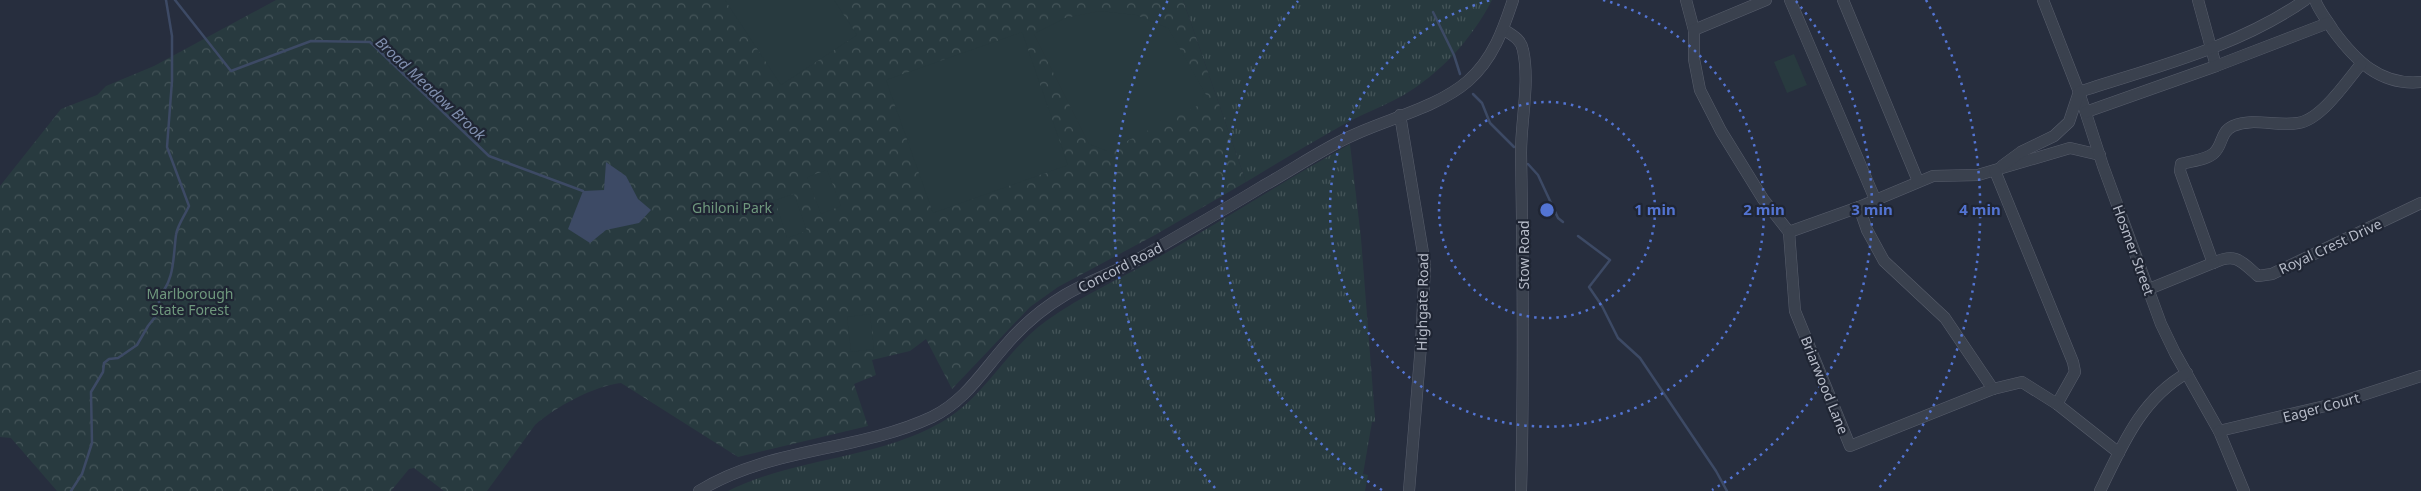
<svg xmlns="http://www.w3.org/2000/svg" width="2421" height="491" font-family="'Noto Sans',sans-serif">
<defs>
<pattern id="grass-tufts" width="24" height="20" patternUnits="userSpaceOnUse" patternTransform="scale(1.25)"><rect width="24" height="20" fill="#283a3f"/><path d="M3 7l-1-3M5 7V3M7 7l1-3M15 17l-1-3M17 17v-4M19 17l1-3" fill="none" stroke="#455559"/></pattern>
<pattern id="forest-crowns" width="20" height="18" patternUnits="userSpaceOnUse" patternTransform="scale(1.25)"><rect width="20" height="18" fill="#283a3f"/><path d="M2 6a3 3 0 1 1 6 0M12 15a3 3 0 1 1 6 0" fill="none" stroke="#455559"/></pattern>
</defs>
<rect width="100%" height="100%" fill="#272e3e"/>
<g fill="url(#grass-tufts)">
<path d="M 1183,0 L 1492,0 C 1472,39 1440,74 1402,96 C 1382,107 1360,115 1341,126 C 1309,144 1277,163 1246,182 Z"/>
<path d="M 1350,144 L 1361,238 L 1375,418 L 1375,422 L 1372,422 L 1363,474 L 1368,475 L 1365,491 L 728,491 C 796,457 874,460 940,423 C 984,399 1006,350 1046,321 C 1085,293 1129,275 1171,250 C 1231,215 1289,178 1350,144 Z"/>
</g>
<path fill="url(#forest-crowns)" d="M 276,0 L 1183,0 L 1246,182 L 1155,235 L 1058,287 L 1030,307 L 952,389 L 926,339 L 910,351 L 872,360 L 876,375 L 854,384 L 868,426 L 738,457 L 621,383 C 594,386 555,407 535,425 L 487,491 L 444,491 L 414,468 L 409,469 L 391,491 L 57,491 L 11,438 L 0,437 L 0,186 L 61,109 L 97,95 L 106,86 L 154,66 Z"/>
<g fill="#283a3f">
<polygon points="725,0 834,0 857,35 781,85"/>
<polygon points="1100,11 1136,15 1168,28 1209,100 1107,151 1089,144 1034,34 1065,18"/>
<polygon points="1022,32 1068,165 933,213 886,80"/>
<polygon points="1794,54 1807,85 1787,93 1774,62"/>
<polygon points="827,170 841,206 821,214 807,177"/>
<polygon points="794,194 807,231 787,238 775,200"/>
<polygon points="870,314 874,349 851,352 847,317"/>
</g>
<polygon fill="#3d4a65" points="606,162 626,176 638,199 651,210 639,223 606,230 590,243 568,229 583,191 604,190"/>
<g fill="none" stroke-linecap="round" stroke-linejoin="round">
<g stroke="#3d4a65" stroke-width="2.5">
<polyline points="175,0 231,71 311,41 370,42 489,156 583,191"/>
<polyline points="1433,12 1454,55 1460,74"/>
<polyline points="1473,94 1482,103 1490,123 1514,147"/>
<polyline points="1528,164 1538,175 1558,218 1563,222"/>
<polyline points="1578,236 1610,260 1589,287 1602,306 1618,338 1640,358 1716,471 1727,491"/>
<path d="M 71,491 L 82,474 L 92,443 L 91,392 L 103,372 L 104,363 L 109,359 L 118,358 L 137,345 L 148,326 L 162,308 L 157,298 C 175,282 173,257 176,235 C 177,226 185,215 189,206 L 167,147 L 172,81 L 172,36 L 166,0"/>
</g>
<g stroke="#585e6c" stroke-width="12">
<g id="minor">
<polyline points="1686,0 1694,30"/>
<polyline points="1766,0 1694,30 1694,59 1700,90 1721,131 1763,199 1789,232 1859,207 1933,176 1978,175 2070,148 2100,155"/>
<polyline points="1790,0 1875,199"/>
<polyline points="1843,0 1918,181"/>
<polyline points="2043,0 2079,92 2103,166 2161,324 2175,353 2219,431 2244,491"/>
<polyline points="2198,0 2216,66"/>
<path d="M 2315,0 C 2319,11 2327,20 2333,30 C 2355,60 2380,86 2421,82"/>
<path d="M 1503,29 C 1512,35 1521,39 1523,50 C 1530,83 1521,119 1521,153 C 1523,265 1524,378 1521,491"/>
<path d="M 2361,64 C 2347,81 2321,120 2298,123 C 2276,127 2254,117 2233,126 C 2220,132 2223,145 2214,153 C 2207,160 2190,161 2181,164 L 2180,171 L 2213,263 C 2236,252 2241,261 2258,276 L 2272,274 L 2421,203"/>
<polyline points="2086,112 2216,66 2328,23"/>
<polyline points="1400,115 1425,265 1421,345 1409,491"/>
<path d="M 2002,166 L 2021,152 L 2054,136 L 2069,122 L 2079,92 C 2155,67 2238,47 2305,0"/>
<polyline points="1995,171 2073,362 2075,372 2057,404"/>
<polyline points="1859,207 1867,230 1884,261 1945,318 1993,389"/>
<polyline points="1789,232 1795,311 1850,446 1993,389 2022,382 2057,404 2119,453"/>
<polyline points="2149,289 2213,263"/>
<polyline points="2219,431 2338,403 2421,376"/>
<path d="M 699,491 C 770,447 857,452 932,417 C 965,401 982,372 1005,346 C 1022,326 1043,308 1065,295 C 1090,280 1119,271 1144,256 C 1184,232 1224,210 1263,186 C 1292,170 1319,151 1349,137 C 1386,119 1437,108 1468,81 C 1493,59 1503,30 1513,0"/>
<path d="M 2100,491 C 2122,446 2141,399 2187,373"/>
</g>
</g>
<use href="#minor" stroke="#3a414e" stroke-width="11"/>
</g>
<g fill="none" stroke="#5374d3" stroke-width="2.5" stroke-dasharray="2.5 5">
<circle cx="1547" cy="210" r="108"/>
<path d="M1603 0A217 217 0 1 1 1491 0"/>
<path d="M1382 490A325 325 0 0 1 1298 1M1796 1A325 325 0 0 1 1712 490"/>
<path d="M1215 488A433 433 0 0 1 1168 0M1926 0A433 433 0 0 1 1879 488"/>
</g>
<g text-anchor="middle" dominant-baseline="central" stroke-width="4.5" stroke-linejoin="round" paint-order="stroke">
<g font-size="14" fill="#6f987d" stroke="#1f2533">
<text x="732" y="207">Ghiloni Park</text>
<text x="190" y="293">Marlborough<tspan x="190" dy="16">State Forest</tspan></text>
</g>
<g font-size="14" fill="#b7bcc9" stroke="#1f2533">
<text transform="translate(2330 246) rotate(-25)">Royal Crest Drive</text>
<text transform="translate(2134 250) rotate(70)">Hosmer Street</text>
<text transform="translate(1523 255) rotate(-90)">Stow Road</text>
<text transform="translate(1120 267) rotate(-27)">Concord Road</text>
<text transform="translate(1422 302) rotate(-89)">Highgate Road</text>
<text transform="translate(1825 385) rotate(68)">Briarwood Lane</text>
<text transform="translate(2321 407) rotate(-15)">Eager Court</text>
</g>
<g font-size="15" font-style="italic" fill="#808fae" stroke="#1f2533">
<text transform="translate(431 88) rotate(43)">Broad Meadow Brook</text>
</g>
</g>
<circle cx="1547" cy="210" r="8" fill="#5374d3" stroke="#1f2533" stroke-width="2.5"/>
<g font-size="15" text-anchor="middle" font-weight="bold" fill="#5374d3" stroke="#1f2533" stroke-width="4.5" stroke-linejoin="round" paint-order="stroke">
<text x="1655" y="215">1 min</text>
<text x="1764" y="215">2 min</text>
<text x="1872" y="215">3 min</text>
<text x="1980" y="215">4 min</text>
</g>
</svg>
